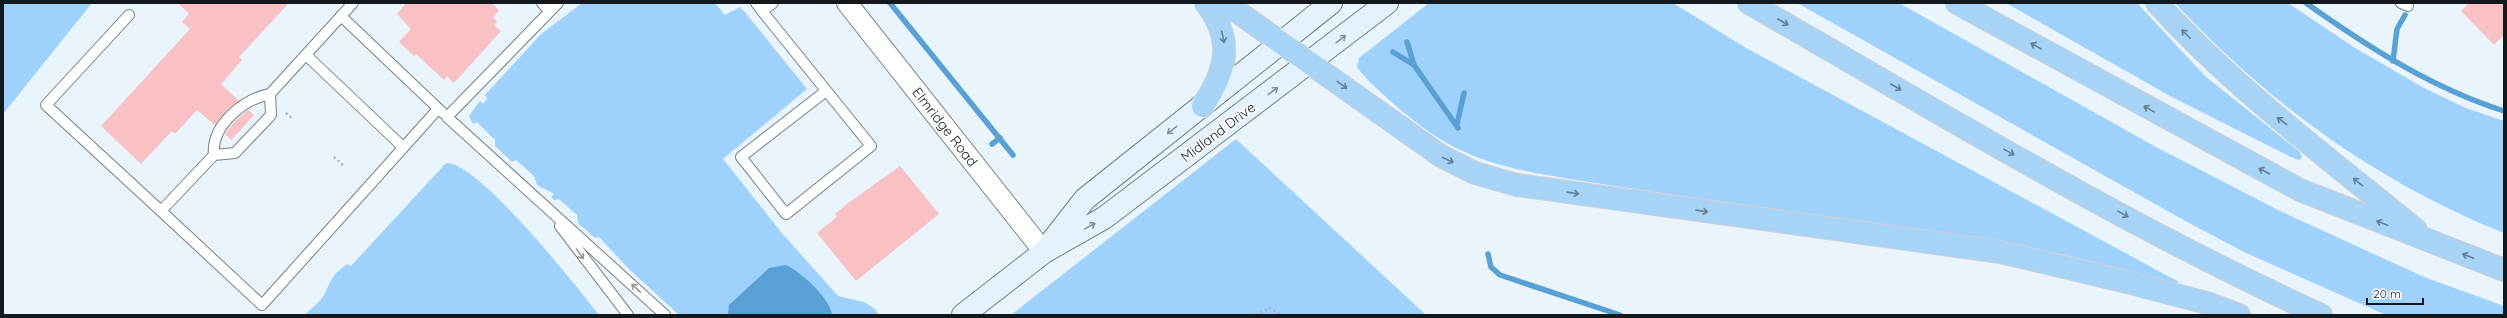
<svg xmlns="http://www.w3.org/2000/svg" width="2507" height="318" font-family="Quicksand,sans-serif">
<rect width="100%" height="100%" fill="#e9f4fd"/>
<g fill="#9ed2fd">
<polygon points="3,3 92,3 3,114"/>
<polygon points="582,3 715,3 725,15 740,7 744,11 807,89 723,159 781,232 838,296 864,302 874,308 879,315 679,315 630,270 599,237 595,238 578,223 577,215 559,199 554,200 551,197 554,194 537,185 534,176 516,160 512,162 495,146 495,140 477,122 473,124 469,116 480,101 483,104 487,99 485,95 541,34"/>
<path d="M 1429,3 L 1673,3 L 1746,48 L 2179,282 L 2176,285 L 2066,255 L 1563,178 C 1489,165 1454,156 1396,106 C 1382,93 1368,82 1357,67 L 1359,58 Z"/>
<polygon points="1797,3 1899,3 2156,147 2278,210 2424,277 2504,306 2504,315 2386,315 2244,252 2189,223"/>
<polygon points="2006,3 2137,3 2205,76 2300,152 2302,158 2299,160 2291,157 2170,96"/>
<path d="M 2175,3 L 2288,3 L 2355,48 L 2424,88 L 2466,108 L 2504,121 L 2504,233 C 2376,181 2269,104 2175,3 Z"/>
<polygon points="1236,139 1426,315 1011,315"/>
<path d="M 446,163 C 479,162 576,286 599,315 L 305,315 C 311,308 323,300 326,291 C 334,275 332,276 347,264 L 351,266 Z"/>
</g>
<path fill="#59a0d5" d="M 786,265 C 801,272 830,298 832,315 L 728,315 L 729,305 L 769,268 Z"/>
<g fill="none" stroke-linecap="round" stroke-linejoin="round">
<g stroke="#59a0d5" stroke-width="5.5">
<polyline points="890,3 1013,155"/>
<path d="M 2306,3 C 2368,47 2432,88 2504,111"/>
<polyline points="1407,42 1414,65"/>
<polyline points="1393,52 1414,65 1458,128"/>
<polyline points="2393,61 2397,29 2405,15"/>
<polyline points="1457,124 1464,93"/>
<polyline points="992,144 1000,138"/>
<polyline points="1488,254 1491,267 1500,275 1620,315"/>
</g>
</g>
<g fill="#f9c1c3">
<polygon points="178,3 289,3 239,57 242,60 221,84 239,101 226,111 215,125 197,110 175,134 172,131 141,164 101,126 190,29 182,22 189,14"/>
<polygon points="406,3 491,3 499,10 493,17 497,22 494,25 501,31 454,83 447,76 444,80 416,54 414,56 399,42 411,29 397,14"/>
<polygon points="2469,3 2504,3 2504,35 2494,45 2461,11"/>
<polygon points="248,110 254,115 231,140 225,134 236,120"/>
<polygon points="900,166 939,214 856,281 817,233 837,217 835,214 847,204"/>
</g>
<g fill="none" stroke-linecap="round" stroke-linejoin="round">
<g stroke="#74808b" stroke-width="12">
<g id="service">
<polyline points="353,3 270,94 271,115 235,153 214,155 161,211 262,305 438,109"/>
<polyline points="542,3 549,11"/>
<polyline points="558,3 447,117 665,315"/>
<polyline points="756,3 762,11 773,3"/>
<polyline points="2401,3 2408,6"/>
<polyline points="762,11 871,146 786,214 741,157 826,91"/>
<polyline points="129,15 46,105 161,211"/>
<polyline points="341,16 443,113"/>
<polyline points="306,55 403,147"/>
<path d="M 214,155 C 211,125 244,99 270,94"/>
<polyline points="560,226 628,315"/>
</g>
</g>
<g stroke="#74808b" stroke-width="22">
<polyline id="minor" points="847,3 1044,252"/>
</g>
<g stroke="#74808b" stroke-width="24">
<g id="secondary">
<polyline points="1049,245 1085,199 1331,3"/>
<polyline points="963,315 1044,252 1104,218 1387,3"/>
</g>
</g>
<g stroke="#d0d1d2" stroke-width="24">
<g id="motorway">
<polyline points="1225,3 1441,156 1475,173 1517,185 2000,252 2123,281 2207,303 2239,315"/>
<path d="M 1749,3 C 1937,111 2124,225 2321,315"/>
<polyline points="1957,3 2300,190 2504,270"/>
<path d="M 2157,3 C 2235,89 2327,157 2416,230"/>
<path d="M 1203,106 C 1227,69 1234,40 1206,3"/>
</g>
</g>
<g stroke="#a9b2b9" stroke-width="2.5" stroke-dasharray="2 3" stroke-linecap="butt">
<polyline points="286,113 292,118"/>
<polyline points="334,157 343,165"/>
<polyline points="1256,315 1270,308 1281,315"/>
</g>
<use href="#service" stroke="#fff" stroke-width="10"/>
<use href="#minor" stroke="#fff" stroke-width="20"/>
<use href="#secondary" stroke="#e5f2fd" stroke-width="22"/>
<use href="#motorway" stroke="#a7d3f7" stroke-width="22"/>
</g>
<defs><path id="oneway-shaft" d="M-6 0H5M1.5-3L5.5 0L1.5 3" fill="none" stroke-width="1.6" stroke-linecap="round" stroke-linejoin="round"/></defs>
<g stroke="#647f94">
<use href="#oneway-shaft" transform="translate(1783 22) rotate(30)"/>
<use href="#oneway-shaft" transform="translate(2186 34) rotate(-135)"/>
<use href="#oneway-shaft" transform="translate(1223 37) rotate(78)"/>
<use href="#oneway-shaft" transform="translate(2036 46) rotate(-151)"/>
<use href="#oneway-shaft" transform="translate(1342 85) rotate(36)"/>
<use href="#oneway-shaft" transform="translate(1896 87) rotate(30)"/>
<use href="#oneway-shaft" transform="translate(2149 109) rotate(-151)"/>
<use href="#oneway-shaft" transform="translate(2282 121) rotate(-143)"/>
<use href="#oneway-shaft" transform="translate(2009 152) rotate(29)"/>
<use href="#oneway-shaft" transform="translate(1448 160) rotate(26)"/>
<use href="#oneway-shaft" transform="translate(2264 171) rotate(-152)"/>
<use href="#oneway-shaft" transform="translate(2358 182) rotate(-141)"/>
<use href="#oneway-shaft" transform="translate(1573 193) rotate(8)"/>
<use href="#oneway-shaft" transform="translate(1702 211) rotate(8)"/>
<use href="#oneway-shaft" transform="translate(2123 214) rotate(29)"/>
<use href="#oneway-shaft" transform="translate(2382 223) rotate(-158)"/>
<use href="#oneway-shaft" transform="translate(2468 256) rotate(-159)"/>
</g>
<g stroke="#869098">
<use href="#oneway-shaft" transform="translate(1341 39) rotate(-38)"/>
<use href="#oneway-shaft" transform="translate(1273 91) rotate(-37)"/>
<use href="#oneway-shaft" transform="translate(1172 130) rotate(142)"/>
<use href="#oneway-shaft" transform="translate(1090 226) rotate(-29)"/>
</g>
<g stroke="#959799">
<use href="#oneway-shaft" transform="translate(580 254) rotate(54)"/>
<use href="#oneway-shaft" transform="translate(636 288) rotate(-137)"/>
</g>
<g text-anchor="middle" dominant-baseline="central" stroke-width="3" stroke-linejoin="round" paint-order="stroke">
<g font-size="14" fill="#13181c" stroke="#fff">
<text transform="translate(945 127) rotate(52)">Elmridge Road</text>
<text transform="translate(1218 132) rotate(-37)">Midland Drive</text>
</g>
</g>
<rect width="2507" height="318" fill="none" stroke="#13181c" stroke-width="8"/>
<path d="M2367 298v6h56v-6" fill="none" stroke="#13181c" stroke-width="2"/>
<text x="2373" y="298" font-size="12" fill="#13181c" stroke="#ffffff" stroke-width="3" paint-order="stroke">20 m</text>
</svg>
